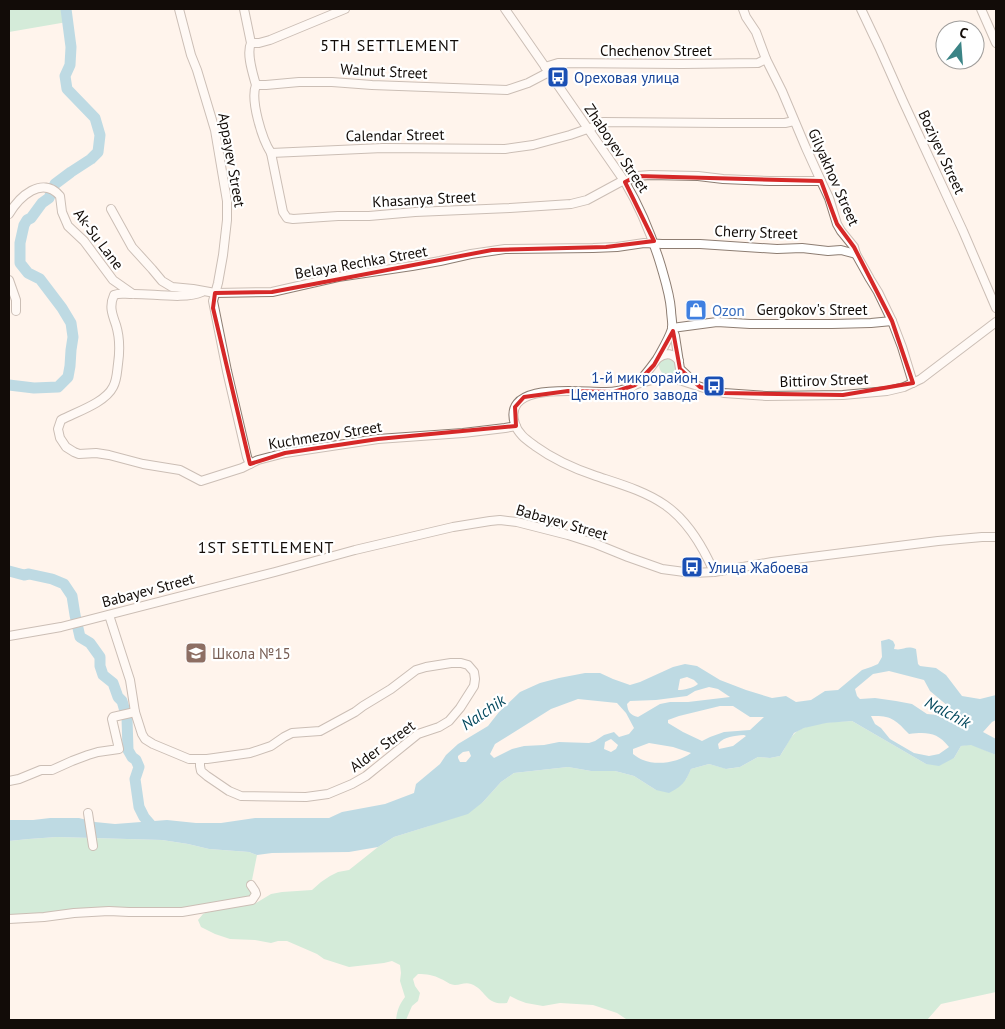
<svg xmlns="http://www.w3.org/2000/svg" width="1005" height="1029" font-family="'PT Sans',sans-serif">
<rect width="100%" height="100%" fill="#fff4ec"/>
<g fill="#a0e0c2">
<polygon points="9,9 66,9 67,22 9,32"/>
<circle cx="668" cy="366" r="9"/>
<path d="M 852,721 L 926,764 L 954,758 L 961,746 L 971,744 L 996,755 L 996,992 L 941,1004 L 927,1020 L 631,1020 L 626,1019 L 617,1013 L 593,1005 L 560,1003 L 543,1006 L 526,1003 L 518,1000 L 510,996 L 507,1003 C 485,1006 487,990 471,984 C 465,982 461,985 455,985 C 450,985 446,981 441,979 C 434,975 426,974 418,974 L 413,979 L 415,986 L 420,993 L 418,1001 L 412,1006 L 406,1020 L 396,1020 C 397,1011 399,1005 405,997 L 400,981 L 401,973 L 400,965 L 392,961 L 384,963 L 349,967 L 324,959 L 317,954 L 287,941 L 278,941 L 271,943 L 255,940 L 230,939 L 215,934 L 201,927 L 198,920 L 203,914 L 210,911 L 256,903 L 271,894 L 282,892 L 312,890 L 321,882 L 330,876 L 338,872 L 349,870 L 378,847 L 394,837 L 429,826 L 483,802 L 501,782 L 514,773 L 568,767 L 591,771 L 615,771 L 634,776 L 656,790 L 686,779 L 691,769 L 709,764 L 727,769 L 740,767 L 758,757 L 770,758 L 780,756 C 785,749 789,738 795,733 C 808,722 836,722 852,721 Z"/>
<polygon points="57,837 162,840 188,844 209,849 249,852 257,855 251,885 253,899 206,907 9,919 9,841 29,839"/>
</g>
<path fill="#70bbd8" fill-rule="evenodd" d="M 889,639 L 893,641 L 895,645 L 894,649 C 904,651 905,645 916,649 L 918,664 L 920,666 L 936,668 L 946,675 L 962,696 L 980,699 L 996,695 L 996,720 L 992,722 L 983,732 L 996,739 L 996,755 L 971,745 L 961,746 L 954,758 L 939,766 L 926,764 L 852,721 L 826,723 L 804,728 L 794,733 L 780,756 L 770,758 L 758,757 L 740,767 L 726,769 L 709,764 L 691,769 C 685,783 682,786 669,793 L 656,790 L 634,776 L 615,771 L 591,771 L 568,767 L 514,773 L 501,782 L 483,802 L 468,814 L 394,837 L 378,847 L 349,852 L 272,853 L 257,855 L 249,852 L 209,849 L 188,844 L 162,840 L 57,837 L 29,839 L 9,841 L 9,820 L 33,820 L 50,818 L 79,818 L 95,822 L 115,824 L 167,820 L 196,823 L 221,823 L 255,818 L 329,818 L 342,812 L 385,804 L 414,793 L 416,784 L 440,764 L 446,755 L 458,744 L 488,726 L 499,712 L 520,692 L 540,683 L 559,678 L 585,673 L 600,673 L 613,679 L 630,685 L 640,682 L 673,667 L 685,664 L 697,666 L 720,680 L 746,690 L 772,698 L 786,696 L 796,702 L 811,700 L 825,691 L 838,690 L 862,670 L 871,667 L 878,664 L 882,657 L 881,641 ZM 889,671 L 924,680 L 930,691 L 961,717 L 927,714 L 912,704 L 896,701 L 875,698 L 860,699 L 857,696 L 855,689 L 873,674 ZM 687,677 L 694,680 L 698,684 C 693,688 684,690 678,690 L 680,679 ZM 709,687 L 718,689 L 730,697 L 688,702 L 670,702 L 660,704 L 638,717 C 630,715 628,712 627,704 L 630,701 L 656,700 L 687,696 L 695,691 ZM 578,699 L 617,703 L 626,713 L 634,728 L 629,734 L 619,737 L 614,732 L 604,735 L 595,741 L 589,743 L 559,742 L 544,745 L 524,746 L 512,749 L 494,758 L 490,754 L 495,744 L 551,709 ZM 720,706 L 733,706 L 750,717 L 764,717 L 750,730 L 724,732 L 710,737 L 702,741 L 683,732 L 668,723 L 668,720 L 679,716 ZM 871,716 C 891,715 896,720 909,734 C 927,732 937,732 949,747 L 939,754 L 929,756 L 914,753 L 890,739 L 881,728 L 875,724 ZM 744,735 L 746,736 L 733,746 L 719,749 L 718,744 C 725,736 734,736 744,735 ZM 611,739 L 618,745 L 616,749 L 611,752 L 604,749 L 605,742 ZM 649,743 L 673,747 L 691,753 C 679,762 658,766 643,760 C 640,759 636,756 633,754 L 633,749 ZM 469,751 L 471,756 L 466,762 L 460,762 L 458,758 L 458,756 L 463,752 Z"/>
<g fill="none" stroke-linecap="round" stroke-linejoin="round">
<g stroke="#70bbd8" stroke-width="11">
<polyline points="9,385 34,388 58,387 68,377 70,366 71,350 73,337 71,323 62,308 40,279 28,273 20,263 20,243 24,225 27,220 31,218 42,203 49,198 55,184 71,172 91,159 98,152 100,135 95,118 67,89 65,76 70,65 71,47 66,9"/>
<polyline points="9,571 24,575 29,574 52,579 64,584 72,596 75,615 80,637 90,643 100,657 100,666 103,675 113,683 118,697 122,701 127,718 128,750 132,757 136,760 139,767 135,779 139,807 144,817 157,832"/>
</g>
<g stroke="#8d7d72" stroke-width="10">
<g id="minor">
<polyline points="179,9 191,55 197,70 215,130 227,201 227,220 223,255 218,283 213,301 227,371 247,457 250,464"/>
<path d="M 244,9 L 251,43 C 246,54 253,74 256,85 L 266,85 L 299,82 L 332,82 L 372,85 L 507,90 L 528,83 L 549,72"/>
<path d="M 505,9 L 625,182 C 641,209 652,236 661,266 C 665,280 670,295 671,310 C 671,316 673,323 672,329 C 669,339 662,350 657,359 C 652,366 639,383 632,387 C 624,390 615,392 606,392 C 583,393 501,380 515,424 C 518,434 527,440 535,446 C 553,459 575,469 596,476 C 620,484 645,491 665,505 C 688,521 703,547 714,572"/>
<polyline points="743,9 746,17 756,32 766,59 782,91 806,148 821,181 829,198 837,224 841,231 854,247 856,254 870,279 878,292 892,321 902,347 913,383"/>
<polyline points="861,9 879,47 903,101 963,231 996,308"/>
<polyline points="981,9 996,43"/>
<polyline points="251,43 259,43 270,40 345,9"/>
<polyline points="545,67 558,63 682,64 758,63 766,59"/>
<path d="M 256,85 C 250,100 262,139 271,153 L 383,148 L 505,149 L 533,145 L 570,135 L 593,127 L 603,122 L 722,123 L 785,123 L 794,121"/>
<polyline points="271,153 283,212 287,218 293,219 338,216 369,216 415,212 510,208 571,204 587,200 624,180"/>
<polyline points="625,182 637,176 650,175 698,176 723,179 770,181 821,181"/>
<polyline points="111,209 132,247 152,269 162,281 172,287 193,289 215,293 272,292 338,277 412,266 440,261 471,254 505,249 593,248 617,247 644,243 662,244 700,244 777,249 802,248 828,251 841,250 856,254"/>
<path d="M 9,214 C 19,197 42,175 60,196 L 62,212 L 68,226 L 84,241 L 113,280 L 133,294"/>
<polyline points="9,280 16,300 16,311"/>
<path d="M 202,292 C 184,300 150,293 130,294 C 124,294 119,293 114,295 C 109,306 112,314 116,325 C 120,338 120,350 118,364 C 117,371 117,380 113,387 C 105,403 76,412 61,420 L 58,429 L 60,438 L 66,447 L 74,452 L 79,454 L 96,453 L 109,455 L 143,464 L 180,470 L 201,481 L 242,468 L 258,460 L 285,453 L 378,439 L 463,433 L 505,428 L 516,426"/>
<polyline points="672,328 717,322 750,324 832,324 871,323 892,321"/>
<polyline points="672,328 675,336 680,369 694,382"/>
<path d="M 658,358 C 666,352 673,353 679,361"/>
<polyline points="637,384 656,379 673,378 704,388 724,393 766,396 843,395 887,391 904,387 921,379 996,322"/>
<polyline points="109,615 130,680 135,712 142,734 145,739 153,744 189,759 207,759 250,753 271,746 284,737 292,733 320,731 355,712 363,706 391,689 416,670 426,667 451,663 461,663 468,665 474,672 475,679 474,686 460,708 449,721 439,727 418,734 366,776 352,784 328,794 306,797 241,796 229,791 207,776 201,771 200,766 200,760"/>
<polyline points="9,636 61,627 275,572 355,550 453,527 490,521 500,520 517,522 568,535 596,544 628,557 662,569 692,573 714,572 772,562 938,541 982,537 996,537"/>
<polyline points="9,781 19,779 41,770 52,770 72,761 88,755 98,752 119,749 112,719 113,717 135,712"/>
<polyline points="88,813 93,846"/>
<polyline points="9,919 44,917 74,913 109,911 129,912 182,912 252,900 256,894 255,891 251,885"/>
</g>
</g>
<use href="#minor" stroke="#fff" stroke-width="8"/>
</g>
<path d="M0 0H1005V1029H0ZM 637,176 L 821,181 L 837,224 L 854,247 L 892,321 L 913,383 L 843,395 L 724,393 L 700,387 L 680,369 L 673,331 L 654,365 L 635,385 L 614,392 L 568,391 L 524,397 L 515,407 L 516,426 L 378,439 L 285,453 L 250,464 L 213,308 L 215,293 L 272,292 L 492,250 L 606,247 L 654,241 L 625,182 Z" fill="#fff4ec" fill-opacity=".55" fill-rule="evenodd"/>
<path fill="none" stroke="#d62828" stroke-width="4" stroke-linejoin="round" d="M 637,176 L 821,181 L 837,224 L 854,247 L 892,321 L 913,383 L 843,395 L 724,393 L 700,387 L 680,369 L 673,331 L 654,365 L 635,385 L 614,392 L 568,391 L 524,397 L 515,407 L 516,426 L 378,439 L 285,453 L 250,464 L 213,308 L 215,293 L 272,292 L 492,250 L 606,247 L 654,241 L 625,182 Z"/>
<defs>
<g id="bus-square" transform="scale(1.125)"><rect x="-9" y="-9" width="18" height="18" rx="4" fill="#1a4fb4" stroke="#fff"/><path d="M-5-6H5V4H4V6H2V4H-2V6H-4V4H-5ZM-3.5-4V0h7V-4ZM-3.5 1.2v1.5H-2V1.2ZM2 1.2v1.5H3.5V1.2Z" fill="#fff"/></g>
<g id="shop-square" transform="scale(1.125)"><rect x="-9" y="-9" width="18" height="18" rx="4" fill="#3f7fe0" stroke="#fff"/><path d="M-5-2.5h2.3a2.7 3.5 0 0 1 5.4 0H5L5.5 6h-11ZM-1.5-2.5h3a1.5 2.3 0 0 0-3 0Z" fill="#fff"/></g>
<g id="school-square" transform="scale(1.125)"><rect x="-9" y="-9" width="18" height="18" rx="4" fill="#8d6e63" stroke="#fff"/><path d="M0-5L7-2L0 1L-7-2ZM-4 1L0 2.5L4 1V4Q0 6-4 4Z" fill="#fff"/></g>
</defs>
<g fill-rule="evenodd">
<use href="#bus-square" x="558" y="77"/>
<use href="#shop-square" x="696" y="310"/>
<use href="#bus-square" x="714" y="386"/>
<use href="#bus-square" x="692" y="567"/>
<use href="#school-square" x="196" y="653"/>
</g>
<g text-anchor="middle" dominant-baseline="central" stroke-width="4.5" stroke-linejoin="round" paint-order="stroke">
<g font-size="15" fill="#120c08" stroke="#fff">
<text x="656" y="50">Chechenov Street</text>
<text transform="translate(384 71) rotate(3)">Walnut Street</text>
<text transform="translate(395 135) rotate(-1)">Calendar Street</text>
<text transform="translate(617 148) rotate(56)">Zhaboyev Street</text>
<text transform="translate(942 152) rotate(65)">Boziyev Street</text>
<text transform="translate(232 160) rotate(80)">Appayev Street</text>
<text transform="translate(834 177) rotate(66)">Gilyakhov Street</text>
<text transform="translate(424 199) rotate(-3)">Khasanya Street</text>
<text transform="translate(756 232) rotate(2)">Cherry Street</text>
<text transform="translate(99 239) rotate(53)">Ak-Su Lane</text>
<text transform="translate(361 262) rotate(-10)">Belaya Rechka Street</text>
<text x="812" y="309">Gergokov's Street</text>
<text transform="translate(824 380) rotate(-2)">Bittirov Street</text>
<text transform="translate(325 435) rotate(-9)">Kuchmezov Street</text>
<text transform="translate(562 522) rotate(16)">Babayev Street</text>
<text transform="translate(148 590) rotate(-15)">Babayev Street</text>
<text transform="translate(382 746) rotate(-36)">Alder Street</text>
</g>
<g font-size="15" fill="#164399" stroke="#fff" text-anchor="start">
<text x="574" y="77">Ореховая улица</text>
<text x="698" y="377" text-anchor="end">1-й микрорайон<tspan x="698" dy="17">Цементного завода</tspan></text>
<text x="708" y="567">Улица Жабоева</text>
</g>
<g font-size="15" fill="#366cbe" stroke="#fff" text-anchor="start">
<text x="712" y="310">Ozon</text>
</g>
<g font-size="15" fill="#785e54" stroke="#fff" text-anchor="start">
<text x="212" y="653">Школа №15</text>
</g>
<g font-size="16" letter-spacing="1" fill="#120c08" stroke="#fff">
<text x="390" y="45">5TH SETTLEMENT</text>
<text x="266" y="547">1ST SETTLEMENT</text>
</g>
<g font-size="16" font-style="italic" fill="#05495e" stroke="#fff">
<text transform="translate(483 712) rotate(-34)">Nalchik</text>
<text transform="translate(948 712) rotate(28)">Nalchik</text>
</g>
</g>
<rect width="1005" height="1029" fill="none" stroke="#120c08" stroke-width="20"/>
<g transform="translate(960 45) rotate(17)"><circle r="24" fill="#ffffff" stroke="#a09e9c"/>
<path d="M0-4L9 19L0 12L-9 19Z" fill="#3b8486"/>
<text y="-8" font-size="14" font-weight="bold" text-anchor="middle" fill="#120c08">С</text>
</g>
</svg>
